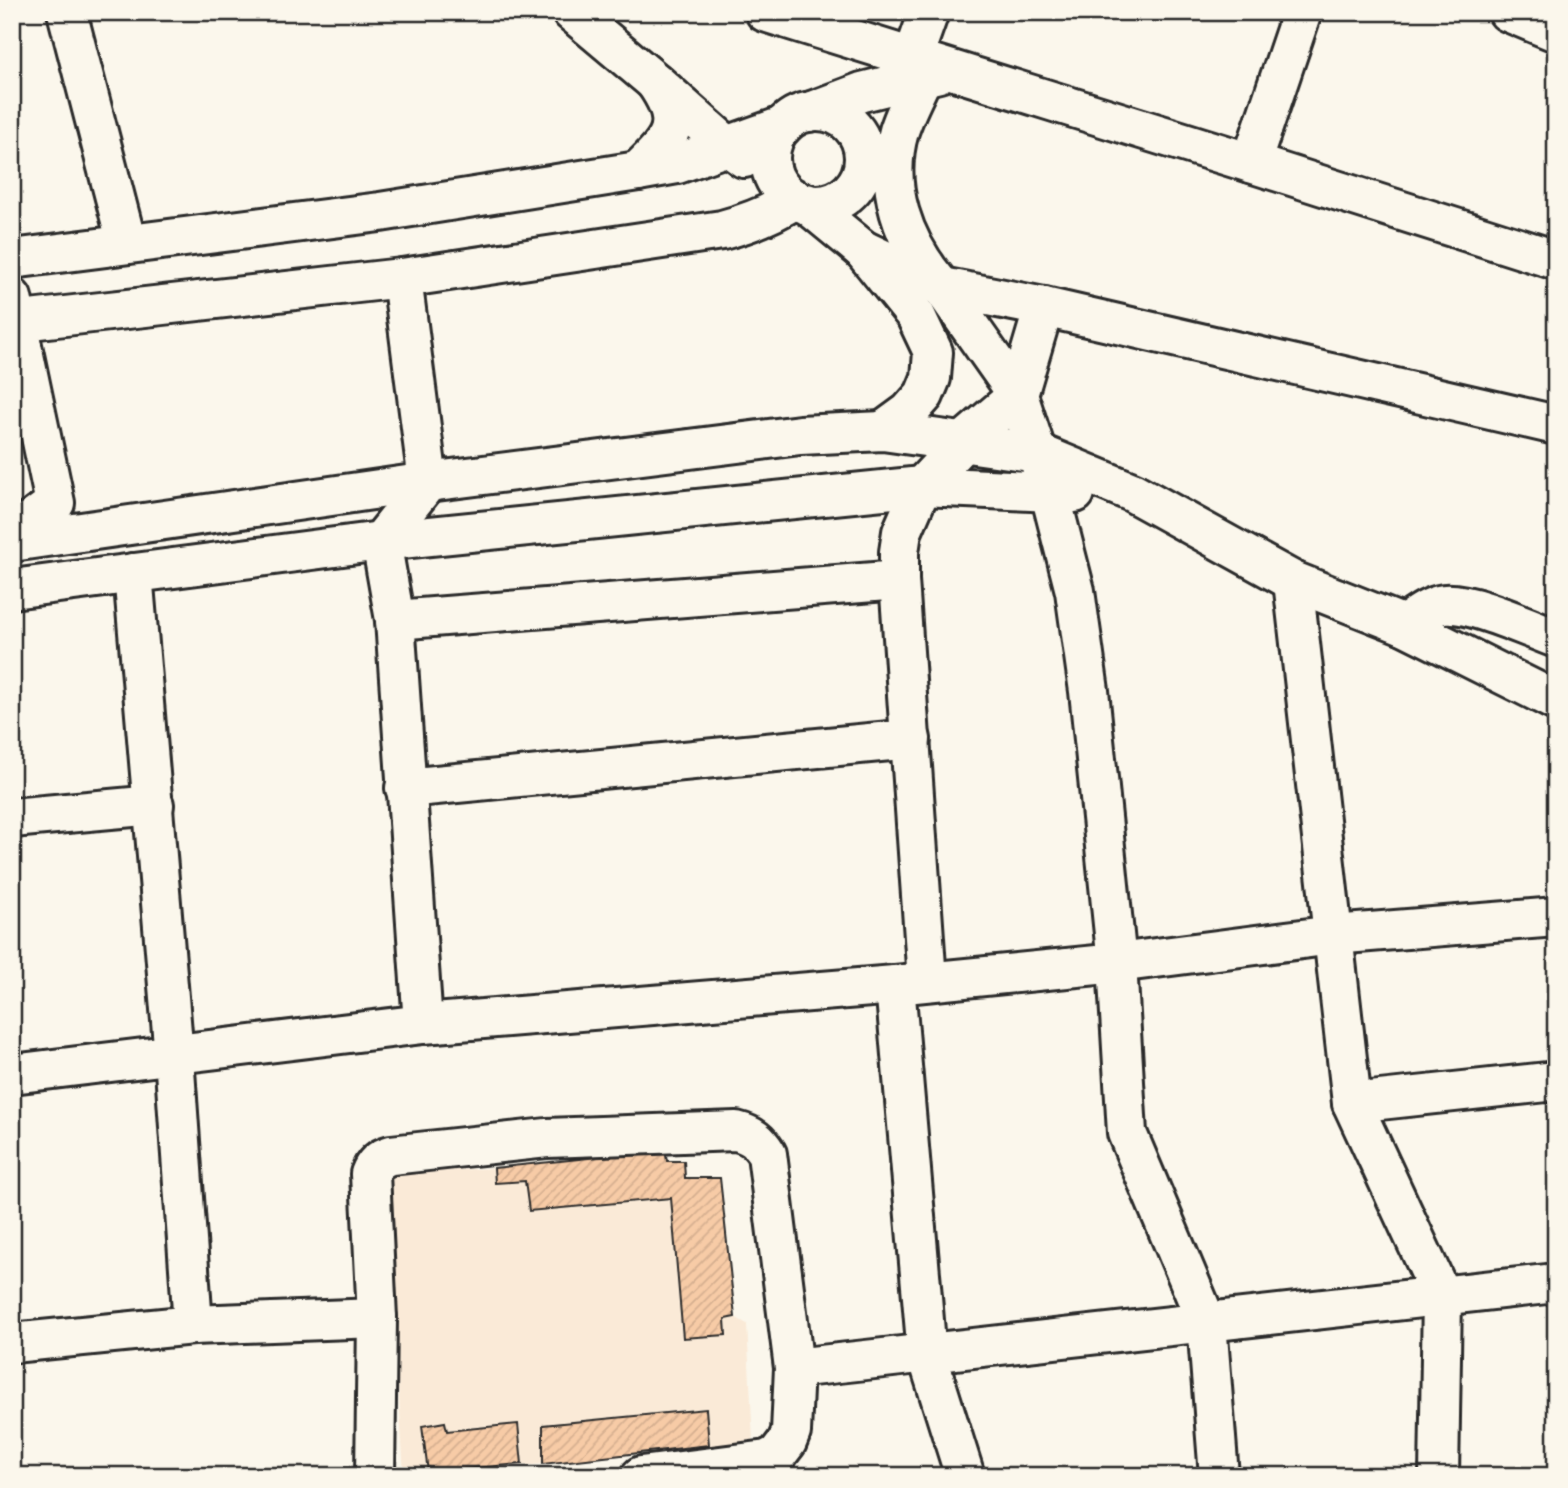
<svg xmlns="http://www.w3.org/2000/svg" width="1568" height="1488" font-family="Pangolin,sans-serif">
<defs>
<pattern id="building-hatch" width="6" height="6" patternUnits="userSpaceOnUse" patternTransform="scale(1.75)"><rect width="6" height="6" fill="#f7cba6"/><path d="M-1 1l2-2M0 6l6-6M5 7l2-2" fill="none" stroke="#d4ae8f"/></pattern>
</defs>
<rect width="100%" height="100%" fill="#fbf7ec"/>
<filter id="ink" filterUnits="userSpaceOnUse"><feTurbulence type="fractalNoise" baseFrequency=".0143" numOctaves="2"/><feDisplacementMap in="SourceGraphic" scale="14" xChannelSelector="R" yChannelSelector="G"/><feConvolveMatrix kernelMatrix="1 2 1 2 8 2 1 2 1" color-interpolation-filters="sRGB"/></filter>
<g filter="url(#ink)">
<polygon fill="#faead7" points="665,1150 668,1161 684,1161 685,1178 720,1178 735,1317 747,1324 753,1441 543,1464 404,1475 385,1174 494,1168"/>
<g fill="url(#building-hatch)" stroke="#2b2b2b" stroke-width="2">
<polygon points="665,1150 667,1161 684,1161 685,1178 720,1178 735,1317 725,1319 726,1335 683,1338 671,1198 529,1211 525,1181 495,1183 494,1168"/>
<polygon points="706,1409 709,1445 543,1464 543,1425"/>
<polygon points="445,1422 447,1431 518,1424 522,1464 428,1472 422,1426"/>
</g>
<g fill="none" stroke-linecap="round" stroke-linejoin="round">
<g stroke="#2b2b2b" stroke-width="44">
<g id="minor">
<polyline points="67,12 127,244"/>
<polyline points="1508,12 1556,32"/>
<polyline points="913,57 929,12"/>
<polyline points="1251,163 1302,12"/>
<polyline points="402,278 428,482 381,541 395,620 423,1024"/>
<polyline points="942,287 1018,395 1050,493 1075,591 1089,691 1117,963 1127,1133 1207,1323 1219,1476"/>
<polyline points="12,298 55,503 12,535"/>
<polyline points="12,542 428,482 800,435 883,431 1038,453 1132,492 1293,581 1404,625 1556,701"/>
<polyline points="133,573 174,1056 193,1325"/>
<polyline points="1293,581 1352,1103 1442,1297 1439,1476"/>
<polyline points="12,589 381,541 922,486 1075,493"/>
<polyline points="395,620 899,580"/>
<path d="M 1404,625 C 1416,617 1429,606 1444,604 C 1470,601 1529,628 1556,638"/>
<polyline points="405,788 911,739"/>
<polyline points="12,818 154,805"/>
<polyline points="927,981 899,580 899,552 902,532 922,486 962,443 1018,395 1044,307"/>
<polyline points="895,985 927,1355 965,1476"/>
<polyline points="12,1074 423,1024 895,985 1117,963 1333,935 1556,917"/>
<polyline points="1352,1103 1556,1081"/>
<polyline points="12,1343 193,1325 377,1318"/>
<polyline points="794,1368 1556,1283"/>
<path d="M 375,1476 L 377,1318 L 370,1174 C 374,1163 380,1158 391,1155 L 547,1138 L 736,1131 C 752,1135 759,1141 767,1154 L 794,1368 L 791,1432 L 787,1442 L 777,1455 L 767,1460 L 641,1476"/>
</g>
</g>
<g stroke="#2b2b2b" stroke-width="44">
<g id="secondary">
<polyline points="572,12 654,81 726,145 744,158"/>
<polyline points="765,12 1251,163 1556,260"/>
<path d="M 923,76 C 915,94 905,112 899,131 C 883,187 903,241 939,284"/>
<circle cx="817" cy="158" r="47"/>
<polyline points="809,112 862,92 939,73"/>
<path d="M 638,171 C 671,139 685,125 655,82"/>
<polyline points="806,203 863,250 916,316 933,352 931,378 924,395 909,412 883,431"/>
<polyline points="863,250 942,287 1044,307 1556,425"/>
<polyline points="12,259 380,212 638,171 677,164 783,126"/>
<path d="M 12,322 L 402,278 L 722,230 C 749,223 772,214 795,199"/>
</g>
</g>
<use href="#minor" stroke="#fbf7ec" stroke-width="38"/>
<use href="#secondary" stroke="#fbf7ec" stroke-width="38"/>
</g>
</g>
<rect width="1568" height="1488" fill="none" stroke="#fbf7ec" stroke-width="42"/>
<rect x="21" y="21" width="1526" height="1446" fill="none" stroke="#2b2b2b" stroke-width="2.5" filter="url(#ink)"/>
</svg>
